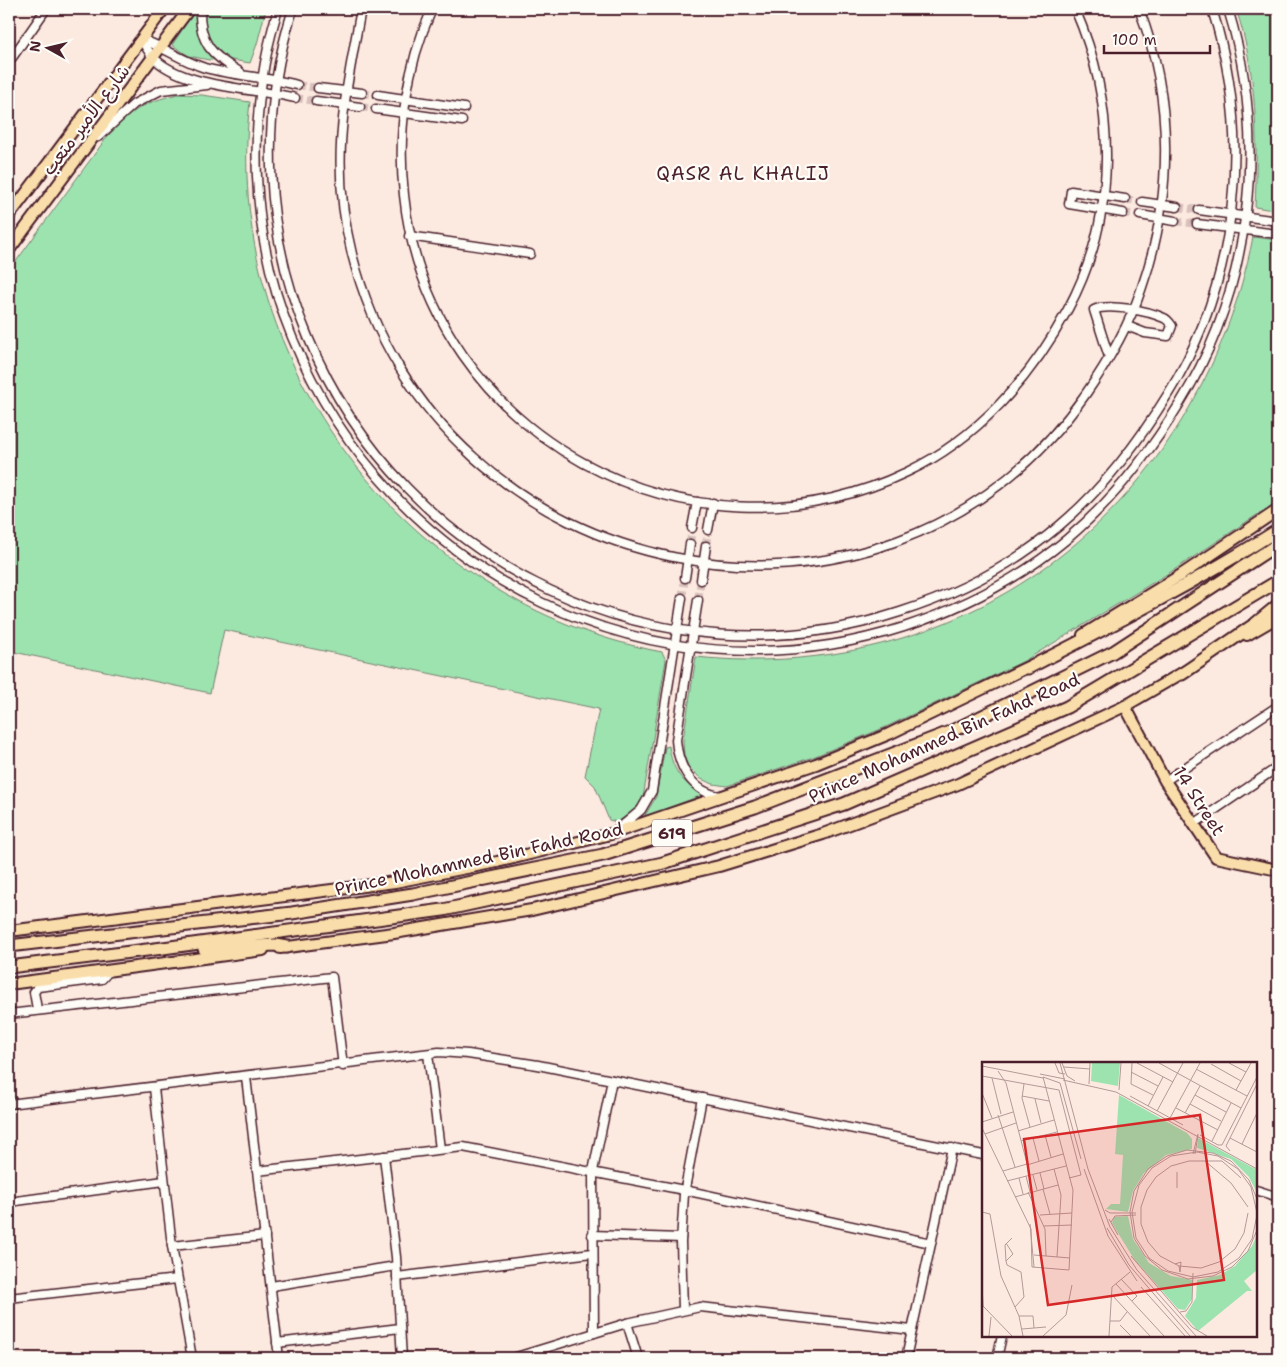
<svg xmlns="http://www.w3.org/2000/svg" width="1287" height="1367" font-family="'Shantell Sans','Playpen Sans Arabic',sans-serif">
<rect width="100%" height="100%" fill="#fceae0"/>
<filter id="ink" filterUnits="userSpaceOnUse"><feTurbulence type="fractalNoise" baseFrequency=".02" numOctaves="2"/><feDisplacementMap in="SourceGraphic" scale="10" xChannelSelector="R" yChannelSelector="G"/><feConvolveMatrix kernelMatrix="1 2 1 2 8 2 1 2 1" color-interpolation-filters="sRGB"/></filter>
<g filter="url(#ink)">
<g fill="#9de3b0" stroke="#74816e">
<polygon points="196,9 266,9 257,44 250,63 226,59 209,60 189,56 172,45"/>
<path d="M 1236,9 L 1278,9 L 1278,211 L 1255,207 C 1258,141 1257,71 1236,9 Z"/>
<path d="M 178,94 L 202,95 L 250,102 C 219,362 407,604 662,652 L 666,660 L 643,798 C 637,810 628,815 617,822 L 609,820 L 595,786 L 585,776 L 599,709 L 224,630 L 210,693 L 9,651 L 9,271 L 107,137 C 132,110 142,103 178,94 Z"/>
<path d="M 1253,237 L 1278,240 L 1278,501 L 1177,568 L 1024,661 L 886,727 L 813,757 L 727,786 L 713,784 L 701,779 L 688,766 L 684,756 L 683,740 L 696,657 C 971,686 1200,504 1253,237 Z"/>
<path d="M 669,746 C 672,770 682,783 703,795 L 644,817 L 656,797 L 665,747 Z"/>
</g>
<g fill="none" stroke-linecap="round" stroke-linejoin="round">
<g stroke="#d8c1bc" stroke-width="8" stroke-dasharray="8 4" stroke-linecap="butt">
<polyline points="297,85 318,88"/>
<polyline points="362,93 378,95"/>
<polyline points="295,98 316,101"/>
<polyline points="360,107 376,109"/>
<polyline points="1125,199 1142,202"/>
<polyline points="1177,207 1199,210"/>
<polyline points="1123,213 1140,215"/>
<polyline points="1175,221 1197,224"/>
<polyline points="690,544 692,528"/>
<polyline points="706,546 708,530"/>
<polyline points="682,598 685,578"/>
<polyline points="698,600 701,580"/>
</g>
<g stroke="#4a1f2b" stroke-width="11">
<g id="minor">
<path d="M 200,9 C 199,43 212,56 240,72"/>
<path d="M 278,9 C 246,116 249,233 292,337 C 391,577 654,708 904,627 C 962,608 1019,579 1067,539 C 1112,501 1149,454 1180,403 C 1252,287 1268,139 1228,9"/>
<path d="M 293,9 C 259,116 264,233 308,337 C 404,568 661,690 900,612 C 957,594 1013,565 1059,526 C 1103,489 1138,443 1168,394 C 1239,280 1252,136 1212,9"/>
<path d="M 361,9 C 345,98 329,162 352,254 C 437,589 884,681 1085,395 C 1108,362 1128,328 1141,290 C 1173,200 1174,98 1139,9"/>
<path d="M 432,9 C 406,67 397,132 404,195 C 429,436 690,576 907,472 C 977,439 1032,377 1068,309 C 1118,216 1117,105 1075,9"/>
<path d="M 141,39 C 145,45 148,51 152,56 C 181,88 255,88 295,98"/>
<path d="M 141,39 C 164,47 182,61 205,68 C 235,76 267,77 297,85"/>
<polyline points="9,62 46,9"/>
<polyline points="318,88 362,93"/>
<polyline points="378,95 464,108"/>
<polyline points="316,101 360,107"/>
<polyline points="376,109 462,121"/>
<polyline points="98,137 134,104 161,90 207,85"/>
<polyline points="1142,202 1177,207"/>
<polyline points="1199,210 1278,221"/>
<polyline points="1123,213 1069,204 1071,191 1125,199"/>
<polyline points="1140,215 1175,221"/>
<polyline points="1197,224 1278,234"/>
<polyline points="409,236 530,254"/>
<path d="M 1109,357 L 1094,310 C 1108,303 1149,311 1164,318 C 1167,319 1170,323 1172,326 L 1168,336 L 1145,333 L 1127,326"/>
<polyline points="692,528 697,502"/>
<polyline points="708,530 713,503"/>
<polyline points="685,578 690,544"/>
<polyline points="701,580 706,546"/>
<path d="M 698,600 L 676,740 C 678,766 692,793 721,796"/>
<polyline points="1165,781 1278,706"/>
<polyline points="1194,824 1278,767"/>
<polyline points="617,830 641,810 652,791 682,598"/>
<polyline points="37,1009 34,992 38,987 102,979 109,971"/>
<polyline points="9,1014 332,977 343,1066"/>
<polyline points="428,1054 440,1149"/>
<polyline points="246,1077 279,1358"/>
<polyline points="154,1088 172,1246 192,1358"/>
<polyline points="9,1104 439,1052 468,1054 538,1065 983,1155"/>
<polyline points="384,1156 396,1257 402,1358"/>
<polyline points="257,1171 463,1147 684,1190 931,1243"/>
<polyline points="1256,1190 1278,1197"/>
<polyline points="9,1202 164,1181"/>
<polyline points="592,1235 681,1238"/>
<polyline points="172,1246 265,1236"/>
<polyline points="397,1277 592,1253"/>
<polyline points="271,1286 396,1266"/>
<polyline points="9,1298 177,1279"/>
<polyline points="683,1309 681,1242 684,1194 702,1098"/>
<polyline points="627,1323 638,1358"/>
<polyline points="594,1333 593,1171 612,1080"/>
<polyline points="277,1343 400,1328"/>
<polyline points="513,1358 627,1323 700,1307 912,1330"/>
<polyline points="906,1358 952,1148"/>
<polyline points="997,1358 1002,1336"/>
</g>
</g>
<g stroke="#4a1f2b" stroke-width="14">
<g id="major">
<polyline points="9,216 164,9"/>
<polyline points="9,250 189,9"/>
<polyline points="1083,635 1181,575 1278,510"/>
<polyline points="1247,635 1278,617"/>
<polyline points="1125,706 1165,781 1216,857 1278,870"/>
<polyline points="9,931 395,882 497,862 611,834 816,764 889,734 1034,664"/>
<polyline points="280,948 394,933 532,910 719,866 823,834 958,784 1125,706 1189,669"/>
<polyline points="9,984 263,950"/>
</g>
</g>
<g stroke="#4a1f2b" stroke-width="15">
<g id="highway">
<path d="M 1028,668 C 1113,625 1198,581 1278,530"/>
<polyline points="1182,674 1255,624 1278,605"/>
<polyline points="9,946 292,913 413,894 603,855 755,807 950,732 1113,652 1278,544"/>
<polyline points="204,949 275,945 287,947"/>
<polyline points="9,967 163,948 443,910 663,863 844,804 1067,707 1278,581"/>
</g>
</g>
<use href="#minor" stroke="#fdfcf7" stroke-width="8"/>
<use href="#major" stroke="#f9deab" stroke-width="10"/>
<use href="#highway" stroke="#f9deab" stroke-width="11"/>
</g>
</g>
<g text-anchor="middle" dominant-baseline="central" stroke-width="4.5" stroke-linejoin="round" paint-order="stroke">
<rect fill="#fdfcf7" stroke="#806168" stroke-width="1" x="652" y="819.5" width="40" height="27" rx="4"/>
<g font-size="16" font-weight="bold" fill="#4a1f2b">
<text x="672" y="833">619</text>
</g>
<g font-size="18" fill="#4a1f2b" stroke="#fdfcf7">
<text transform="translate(86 120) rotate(-53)">شارع الأمير متعب</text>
<text transform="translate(944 738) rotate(-24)">Prince Mohammed Bin Fahd Road</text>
<text transform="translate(1199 801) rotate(57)">14 Street</text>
<text transform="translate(479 859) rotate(-12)">Prince Mohammed Bin Fahd Road</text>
</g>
<g font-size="19" letter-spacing="1" fill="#4a1f2b" stroke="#fdfcf7">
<text x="743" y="173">QASR AL KHALIJ</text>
</g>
</g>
<g transform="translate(982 1062)">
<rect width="275" height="275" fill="#fceae0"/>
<path d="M 110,1 L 138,1 L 136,24 L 109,19 ZM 137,33 L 205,71 L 210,77 L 210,87 L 184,93 L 162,111 L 151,129 L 146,150 L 124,147 L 129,142 L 138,142 L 141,93 L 133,92 ZM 216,76 L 275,108 L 275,131 L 267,115 L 249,97 L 215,86 ZM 146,154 L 151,177 L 167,201 L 189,214 L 211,218 L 210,237 L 203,248 L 196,247 L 152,197 L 136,171 L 130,161 L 132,155 ZM 275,173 L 275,208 L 262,219 L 270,229 L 265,229 L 216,269 L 203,254 L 214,236 L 215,218 L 238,213 L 253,204 L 270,184 Z" fill="#9de3b0"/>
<path fill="none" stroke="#b59998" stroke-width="1" d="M 73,1 L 77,11 L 83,12M 78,1 L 106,107 L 128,165 L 155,208 L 214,274M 80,1 L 85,14 L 93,19M 150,1 L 149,22 L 171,33M 155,1 L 191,20M 177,1 L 259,46M 247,1 L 264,10M 229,2 L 259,19M 0,4 L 61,16M 82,5 L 108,7M 214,7 L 265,34M 16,9 L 24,21 L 48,113M 149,10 L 176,24M 58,12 L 83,17M 0,14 L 77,28 L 99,113 L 87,116M 61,15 L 78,21 L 99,97M 10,16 L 19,52M 81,18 L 134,30 L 275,107M 42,22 L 40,36 L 48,65M 107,22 L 108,1M 137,28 L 139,1M 254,28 L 269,1M 0,31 L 10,56M 213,33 L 244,50M 40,34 L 67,39M 148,34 L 201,63M 53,37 L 59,61M 208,42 L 239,59M 166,44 L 181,15M 194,46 L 236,68M 175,49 L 201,1M 203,51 L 218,24M 16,53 L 33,105M 188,56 L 218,1M 0,60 L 31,50M 0,66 L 49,167 L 50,205 L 87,208 L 91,128 L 61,15M 36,69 L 72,58M 3,72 L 34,61M 63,73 L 69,95M 218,73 L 236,83M 51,76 L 57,99M 248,76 L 275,90M 39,79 L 75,70M 230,79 L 249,41M 260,82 L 275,51M 236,83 L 240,83 L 275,15M 248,89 L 244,84 L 275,22M 211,92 L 216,72M 213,92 L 216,73M 223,99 L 249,121 L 266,145M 45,103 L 81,92M 72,107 L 79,133 L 75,195M 102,107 L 126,174 L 155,219M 21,109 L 45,102M 58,111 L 62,127M 51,113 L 55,128M 44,114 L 48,130M 37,116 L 41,132M 259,116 L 240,99 L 207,99 L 189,104 L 174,115 L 165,128 L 159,145 L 159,162 L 166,180 L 178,194 L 197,204 L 219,206 L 237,200 L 253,187 L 262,171 L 266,151M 25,119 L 84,104M 195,126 L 195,110M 61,127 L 68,152M 46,130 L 63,167 L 64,194M 33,135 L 76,123M 275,137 L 267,118 L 249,99 L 231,91 L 205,88 L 185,94 L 166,107 L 152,129 L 148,150 L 152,176 L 163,194 L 180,208 L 206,217 L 231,214 L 250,205 L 266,189 L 275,168M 123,148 L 128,151 L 154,151M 0,150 L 8,152 L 19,214 L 37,254 L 41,274M 275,151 L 269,125 L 256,107 L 236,94 L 215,90 L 189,94 L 170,106 L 157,123 L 150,150 L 154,176 L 167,196 L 186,209 L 211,215 L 236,210 L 257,196 L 270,177 L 275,153M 58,153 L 90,151M 127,157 L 136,173M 129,160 L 133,154 L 154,153M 48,162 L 52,205M 62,164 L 90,163M 125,166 L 147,203 L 208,274M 24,181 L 31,192 L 24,199 L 25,203 L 39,210 L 42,235 L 33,245M 52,193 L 88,196M 149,194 L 210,265 L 225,274M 24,199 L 23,183 L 30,176M 193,202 L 199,200 L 198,210 L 197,204M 139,217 L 155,234 L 150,239M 0,222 L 1,244 L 30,274M 134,222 L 182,274M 159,225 L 203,274M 130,233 L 168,274M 198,250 L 204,249 L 210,240 L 211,211M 37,254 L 51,254 L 52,266M 128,259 L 138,259 L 145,250M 138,263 L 149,274M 40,267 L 64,265M 7,274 L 9,255M 61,274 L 84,253 L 90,223M 127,274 L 130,225 L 148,210"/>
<path fill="#d62828" fill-opacity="0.15" stroke="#d62828" stroke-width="2.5" d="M 218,53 L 242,218 L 66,243 L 42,77 Z"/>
<rect width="275" height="275" fill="none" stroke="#4a1f2b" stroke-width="2.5"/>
</g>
<rect width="1287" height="1367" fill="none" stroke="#fdfcf7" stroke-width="30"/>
<rect x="15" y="15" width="1257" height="1337" fill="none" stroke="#4a1f2b" stroke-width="2" filter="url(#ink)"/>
<g transform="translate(48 48) rotate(278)" stroke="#fdfcf7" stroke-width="4" paint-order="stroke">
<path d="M0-4L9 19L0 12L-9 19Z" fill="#4a1f2b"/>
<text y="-8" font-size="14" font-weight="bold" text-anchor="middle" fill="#4a1f2b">N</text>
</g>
<path d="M1104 45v8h106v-8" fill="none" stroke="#4a1f2b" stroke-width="2.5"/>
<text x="1112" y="45" font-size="15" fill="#4a1f2b" stroke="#fdfcf7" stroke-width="4" paint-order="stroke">100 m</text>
</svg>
